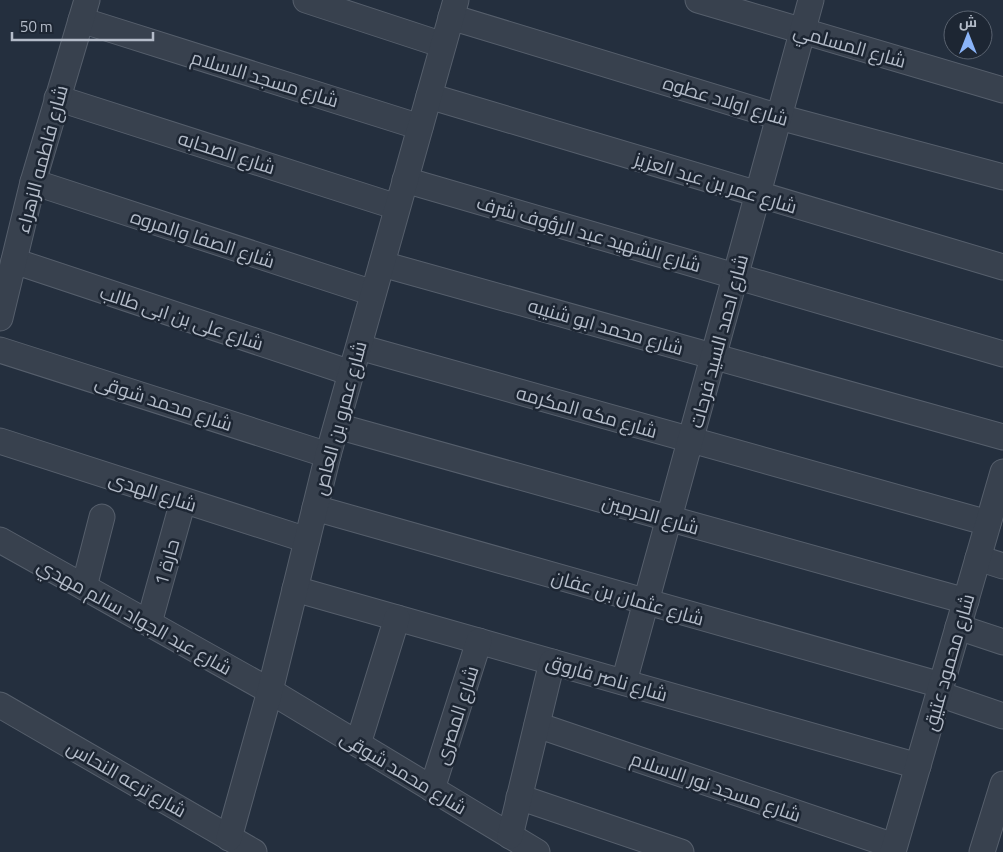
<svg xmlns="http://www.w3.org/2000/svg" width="1003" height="852" font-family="'Titillium Web',Cairo,sans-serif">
<rect width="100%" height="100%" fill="#242f3e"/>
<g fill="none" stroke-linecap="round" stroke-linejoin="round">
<g stroke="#565f6c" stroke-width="27">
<g id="minor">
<polyline points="306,0 443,45"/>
<polyline points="698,0 1003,90"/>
<polyline points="451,17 779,117 1003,177"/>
<polyline points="81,20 420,127"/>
<polyline points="429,96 1003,267"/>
<polyline points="57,98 397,207"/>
<polyline points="405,180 1003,354"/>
<polyline points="33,182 373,293"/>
<polyline points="14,261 351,373"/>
<polyline points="382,264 1003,437"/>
<polyline points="0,318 33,182 87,0"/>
<polyline points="359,347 988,523"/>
<polyline points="0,350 328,455"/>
<polyline points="337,426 966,601"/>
<polyline points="0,441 307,540"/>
<polyline points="315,508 941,685"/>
<polyline points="0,540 270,691 537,852"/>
<polyline points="978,558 1003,566"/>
<polyline points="84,587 102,517"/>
<polyline points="295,589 918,766"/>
<polyline points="149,623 183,501"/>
<polyline points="958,627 1003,642"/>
<polyline points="624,682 811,0"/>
<polyline points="939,694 1003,716"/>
<polyline points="0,705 254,852"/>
<polyline points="537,725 894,846"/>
<polyline points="358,744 397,618"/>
<polyline points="432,789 479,641"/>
<polyline points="519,797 681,852"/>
<polyline points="510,836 552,662"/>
<polyline points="229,838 270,691 328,455 456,0"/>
<polyline points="893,852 1003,472"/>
<polyline points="982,852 1003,784"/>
</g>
</g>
<use href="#minor" stroke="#38414e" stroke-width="25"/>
</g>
<g text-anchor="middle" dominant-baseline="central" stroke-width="5" stroke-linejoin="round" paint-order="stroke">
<g font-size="19" fill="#b4bcc9" stroke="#1d2633">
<text transform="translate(850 45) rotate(16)">شارع المسلمي</text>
<text transform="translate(265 78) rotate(17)">شارع مسجد الاسلام</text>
<text transform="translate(726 100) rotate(17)">شارع اولاد عطوه</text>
<text transform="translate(227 152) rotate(18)">شارع الصحابه</text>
<text transform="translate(41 159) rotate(-75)">شارع فاطمه الزهراء</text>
<text transform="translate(716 182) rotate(17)">شارع عمر بن عبد العزيز</text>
<text transform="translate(589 233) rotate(16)">شارع الشهيد عبد الرؤوف شرف</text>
<text transform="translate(203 238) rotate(18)">شارع الصفا والمروه</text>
<text transform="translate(182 317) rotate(18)">شارع على بن ابى طالب</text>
<text transform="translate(606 326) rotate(16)">شارع محمد ابو شنيبه</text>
<text transform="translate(718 341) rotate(-75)">شارع احمد السيد فرحات</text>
<text transform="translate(164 402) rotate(18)">شارع محمد شوقى</text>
<text transform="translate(587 411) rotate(16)">شارع مكه المكرمه</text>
<text transform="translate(339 418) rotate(-75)">شارع عمرو بن العاص</text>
<text transform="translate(153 491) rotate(18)">شارع الهدى</text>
<text transform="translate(651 514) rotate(16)">شارع الحرمين</text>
<text transform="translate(166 562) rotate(-74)">حارة 1</text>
<text transform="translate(628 597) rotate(16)">شارع عثمان بن عفان</text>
<text transform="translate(135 616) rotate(29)">شارع عبد الجواد سالم مهدي</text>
<text transform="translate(948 662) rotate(-74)">شارع محمود عتيق</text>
<text transform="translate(607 677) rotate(16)">شارع ناصر فاروق</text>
<text transform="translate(456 715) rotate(-72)">شارع المصرى</text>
<text transform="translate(404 772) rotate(31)">شارع محمد شوقى</text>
<text transform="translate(127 778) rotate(30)">شارع ترعه النحاس</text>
<text transform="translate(716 786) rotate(19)">شارع مسجد نور الاسلام</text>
</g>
</g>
<g transform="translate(968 35)"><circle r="24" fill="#1d2633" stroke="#59626f"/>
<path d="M0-4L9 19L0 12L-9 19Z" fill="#8ab4f8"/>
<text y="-8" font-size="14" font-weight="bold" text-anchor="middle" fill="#b4bcc9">ش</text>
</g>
<path d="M12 32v8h141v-8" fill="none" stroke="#b4bcc9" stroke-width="2.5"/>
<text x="20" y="32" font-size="15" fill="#b4bcc9" stroke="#1d2633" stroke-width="4" paint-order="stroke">50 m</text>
</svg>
